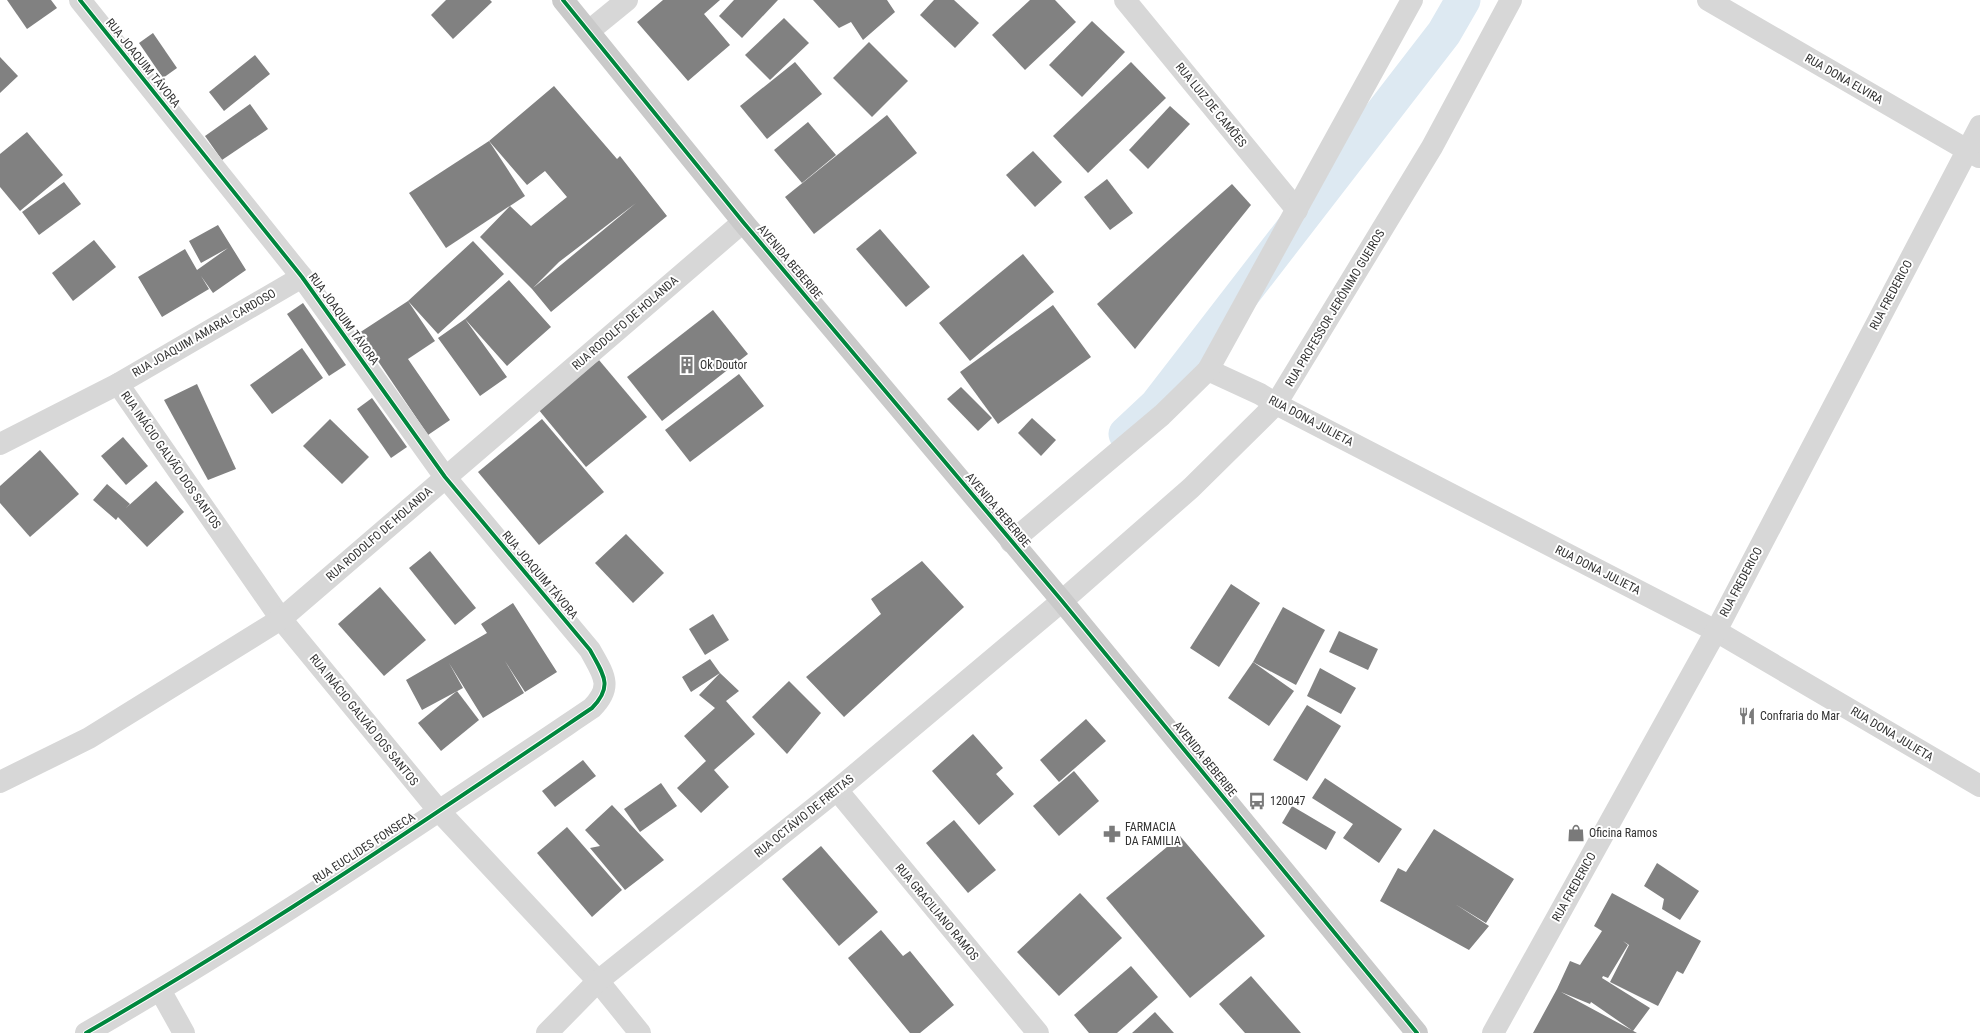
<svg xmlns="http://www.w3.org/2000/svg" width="1980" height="1033" font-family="'Roboto Condensed',sans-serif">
<rect width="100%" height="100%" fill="#fff"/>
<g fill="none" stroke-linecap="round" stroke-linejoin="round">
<polyline stroke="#dde9f2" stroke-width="35" points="1126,434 1157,405 1444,33 1463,0"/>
</g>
<g fill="#818181" fill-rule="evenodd">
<polygon points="7,0 51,0 57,8 27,29"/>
<polygon points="446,0 490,0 492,2 453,39 431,15"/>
<polygon points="663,0 720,0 704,14 730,45 688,81 637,22"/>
<polygon points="734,0 778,0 742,38 719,16"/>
<polygon points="813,0 887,0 895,12 863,40 851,22 839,28"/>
<polygon points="934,0 954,0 979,23 955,48 920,15"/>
<polygon points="1030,0 1055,0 1076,22 1025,70 992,35"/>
<polygon points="784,18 809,43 770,80 745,55"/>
<polygon points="1092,21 1125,52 1082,97 1049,65"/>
<polygon points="153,33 177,68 163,78 139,43"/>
<polygon points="869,42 908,81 872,117 833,78"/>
<polygon points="255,55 270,74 224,111 209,92"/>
<polygon points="0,57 18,76 0,93"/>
<polygon points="795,62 822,94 767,139 740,106"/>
<polygon points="1131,62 1166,98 1088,173 1053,136"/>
<path d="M 554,86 L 617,159 L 620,156 L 667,216 L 551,312 L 532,289 L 480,237 L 510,206 L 531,226 L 567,197 L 545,171 L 527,185 L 489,141 ZM 636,203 L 533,288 L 559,262 Z"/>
<polygon points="250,104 268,129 222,160 205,136"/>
<polygon points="1170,106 1190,124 1148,169 1129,150"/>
<polygon points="887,115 917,153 814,234 785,197"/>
<polygon points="808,122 836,155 802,183 774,150"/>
<polygon points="27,132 63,175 20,211 0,187 0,154"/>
<polygon points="489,141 525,196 446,248 409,193"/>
<polygon points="1033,151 1062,182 1035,207 1006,175"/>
<polygon points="1107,179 1133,213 1110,230 1084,197"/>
<polygon points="64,182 81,204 39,235 22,212"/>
<polygon points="1232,184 1251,205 1135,349 1097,304"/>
<polygon points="218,225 246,270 213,293 201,276 209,289 162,317 138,277 185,249 197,270 228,248 201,263 189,241"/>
<polygon points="880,229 930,287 906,307 856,249"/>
<polygon points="94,240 116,267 73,301 52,273"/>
<polygon points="473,241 504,274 438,334 408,301 435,341 408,359 450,420 428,435 359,333 408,301"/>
<polygon points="1023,254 1054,292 970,361 939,323"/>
<polygon points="509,280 551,327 507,366 465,319 507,377 480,396 438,338 465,319"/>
<polygon points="303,303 346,365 329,376 287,314"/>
<polygon points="1053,305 1091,357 998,424 960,372"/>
<polygon points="713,310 748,354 662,421 627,377"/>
<polygon points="302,348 323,378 272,414 250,385"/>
<polygon points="599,360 647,417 586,467 538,409"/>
<polygon points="739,374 764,406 690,462 665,430"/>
<polygon points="197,384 236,469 208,480 164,400"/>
<polygon points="961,387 992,418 978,431 947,399"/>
<polygon points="372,398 407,447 391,458 357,409"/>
<polygon points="1032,418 1056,440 1041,456 1018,433"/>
<polygon points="330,419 369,457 342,484 303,446"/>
<polygon points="542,419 604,492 539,545 478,472"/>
<polygon points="123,437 148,466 126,485 101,456"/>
<polygon points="40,450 79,494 30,537 0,503 0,486"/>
<polygon points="156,481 184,512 147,547 118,517 116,520 93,500 107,484 130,504 126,508"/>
<polygon points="626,534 664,573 633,603 595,563"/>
<polygon points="430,551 476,608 455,625 409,568"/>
<polygon points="922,561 964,607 844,717 806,677 881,614 871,599"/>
<polygon points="1231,584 1260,603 1219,667 1190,648"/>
<polygon points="380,587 426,640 384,676 338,624"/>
<polygon points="513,603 557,672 525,692 505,661 524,693 483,718 449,663 463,688 422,710 406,680 487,633 481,624"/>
<polygon points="1283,607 1325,630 1296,685 1253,662"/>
<polygon points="713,614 729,640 705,655 689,629"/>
<polygon points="1339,631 1378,649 1368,670 1329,652"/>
<polygon points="710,659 720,673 739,691 726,701 755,734 714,770 729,787 701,813 677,788 706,761 684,736 715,708 699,695 720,673 691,692 682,677"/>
<polygon points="1253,662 1294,691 1269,726 1228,698"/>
<polygon points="1320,668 1356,688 1341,714 1307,696"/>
<polygon points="789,681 821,713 787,754 752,717"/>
<polygon points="457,691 479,720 441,751 418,723"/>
<polygon points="1307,705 1341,726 1307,781 1273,760"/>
<polygon points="1086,719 1106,741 1059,782 1040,760"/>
<polygon points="973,734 1003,768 996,774 1014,794 979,825 932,771"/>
<polygon points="583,760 596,776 555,807 542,791"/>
<polygon points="1074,771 1099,801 1059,836 1033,806"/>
<polygon points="1325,778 1402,829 1379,863 1343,838 1353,824 1312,798"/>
<polygon points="661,783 677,806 640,832 624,809"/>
<polygon points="612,805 664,860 625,890 590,848 600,846 585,830"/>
<polygon points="1292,806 1336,832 1326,850 1282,823"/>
<polygon points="954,820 996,870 968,893 926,843"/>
<polygon points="567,827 622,890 592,917 537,853"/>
<polygon points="1434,829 1514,879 1486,923 1455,904 1489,926 1469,950 1380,901 1398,868 1406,872"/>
<polygon points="1180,836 1265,936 1190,998 1106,898"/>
<polygon points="821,846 878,912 839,946 782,879"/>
<polygon points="1657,863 1699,891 1680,920 1662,909 1664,899 1644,886"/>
<polygon points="1080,893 1122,938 1059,996 1017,952"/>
<polygon points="1612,893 1701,941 1683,974 1677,971 1658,1006 1610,982 1629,945 1623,941 1628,945 1608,978 1603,976 1602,978 1650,1008 1633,1031 1591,1002 1590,1004 1561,992 1637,1033 1533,1033 1557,989 1570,961 1580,965 1602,931 1594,926"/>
<polygon points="881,930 903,956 910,951 954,1005 920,1033 910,1033 848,958"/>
<polygon points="1131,966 1158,997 1117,1033 1089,1033 1074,1015"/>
<polygon points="1251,976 1301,1033 1245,1033 1219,1004"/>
<polygon points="1155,1012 1174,1033 1132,1033"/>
</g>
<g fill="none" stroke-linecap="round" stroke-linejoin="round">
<g stroke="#d7d7d7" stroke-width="22">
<path d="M 80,0 L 302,277 L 445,477 L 590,650 C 603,674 614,686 592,708 C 426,820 260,933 86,1033"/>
<polyline points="1125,0 1297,210"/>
<polyline points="1708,0 1979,157"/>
<polyline points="589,31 627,0"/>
<polyline points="1208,370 1260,394 1276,404 1716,631 1980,786"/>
<polyline points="118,384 281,619 439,811 598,981 640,1033"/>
<polyline points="0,444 118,384 302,277"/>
<polyline points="1011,542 1162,415 1208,370 1412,0"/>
<polyline points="0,782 89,738 281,619 743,222"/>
<polyline points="837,790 1038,1033"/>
<polyline points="160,990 184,1033"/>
<polyline points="547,1033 598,981 837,790 1062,601 1191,488 1276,404 1432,147 1511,0"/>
<polyline points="1493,1033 1716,631 1980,126"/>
</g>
<polyline stroke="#cacaca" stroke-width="22" points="563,0 743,222 1062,601 1417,1033"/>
<g stroke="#fff" stroke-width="6">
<g id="cycleway">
<path d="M 80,0 L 302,277 L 445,477 L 590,650 C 603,674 614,686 592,708 C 426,820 260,933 86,1033"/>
<polyline points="563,0 743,222 1062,601 1417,1033"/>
</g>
</g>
<use href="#cycleway" stroke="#00873e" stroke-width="4"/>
</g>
<defs>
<g id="building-bare" transform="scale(1.38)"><path d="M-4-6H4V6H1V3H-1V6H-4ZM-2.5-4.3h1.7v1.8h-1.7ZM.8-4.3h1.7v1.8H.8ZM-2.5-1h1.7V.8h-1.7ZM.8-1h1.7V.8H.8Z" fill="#7a7a7a" stroke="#fff" stroke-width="2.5" paint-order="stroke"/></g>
<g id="restaurant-bare" transform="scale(1.38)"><path d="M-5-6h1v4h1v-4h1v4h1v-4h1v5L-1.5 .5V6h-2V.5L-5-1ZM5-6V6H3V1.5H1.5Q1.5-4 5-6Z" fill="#7a7a7a" stroke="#fff" stroke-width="2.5" paint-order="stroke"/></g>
<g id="bus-bare" transform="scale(1.38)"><path d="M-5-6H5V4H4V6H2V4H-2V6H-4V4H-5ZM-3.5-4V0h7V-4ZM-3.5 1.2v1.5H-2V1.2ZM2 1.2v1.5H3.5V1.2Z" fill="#7a7a7a" stroke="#fff" stroke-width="2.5" paint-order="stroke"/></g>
<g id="shop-bare" transform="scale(1.38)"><path d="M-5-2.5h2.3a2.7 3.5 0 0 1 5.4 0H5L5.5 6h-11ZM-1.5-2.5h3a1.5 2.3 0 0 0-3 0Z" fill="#7a7a7a" stroke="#fff" stroke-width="2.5" paint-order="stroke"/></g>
<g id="pharmacy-bare" transform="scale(1.38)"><path d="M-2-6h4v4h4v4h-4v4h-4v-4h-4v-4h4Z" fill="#7a7a7a" stroke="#fff" stroke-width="2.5" paint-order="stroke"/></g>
</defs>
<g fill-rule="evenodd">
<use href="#building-bare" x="687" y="365"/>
<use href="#restaurant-bare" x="1747" y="716"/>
<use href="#bus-bare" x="1257" y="801"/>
<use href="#shop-bare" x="1576" y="833"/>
<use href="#pharmacy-bare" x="1112" y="834"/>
</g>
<g text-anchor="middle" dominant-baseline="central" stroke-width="4" stroke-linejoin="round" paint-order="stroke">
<g font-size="12" fill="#333" stroke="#fff">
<text transform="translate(143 63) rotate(51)">RUA JOAQUIM TÁVORA</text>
<text transform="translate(1844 79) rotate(30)">RUA DONA ELVIRA</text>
<text transform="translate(1211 105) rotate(51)">RUA LUIZ DE CAMÕES</text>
<text transform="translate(790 262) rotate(50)">AVENIDA BEBERIBE</text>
<text transform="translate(1891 295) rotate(-62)">RUA FREDERICO</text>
<text transform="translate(1335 308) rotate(-59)">RUA PROFESSOR JERÔNIMO GUEIROS</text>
<text transform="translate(344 319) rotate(54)">RUA JOAQUIM TÁVORA</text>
<text transform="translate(625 323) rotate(-41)">RUA RODOLFO DE HOLANDA</text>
<text transform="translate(204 333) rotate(-30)">RUA JOAQUIM AMARAL CARDOSO</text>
<text transform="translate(1311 421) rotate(28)">RUA DONA JULIETA</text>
<text transform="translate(171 460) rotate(55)">RUA INÁCIO GALVÃO DOS SANTOS</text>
<text transform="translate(998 510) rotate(50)">AVENIDA BEBERIBE</text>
<text transform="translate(379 534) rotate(-41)">RUA RODOLFO DE HOLANDA</text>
<text transform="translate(1598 570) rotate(27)">RUA DONA JULIETA</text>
<text transform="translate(540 575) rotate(50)">RUA JOAQUIM TÁVORA</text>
<text transform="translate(1741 582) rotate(-62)">RUA FREDERICO</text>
<text transform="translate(364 720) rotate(51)">RUA INÁCIO GALVÃO DOS SANTOS</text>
<text transform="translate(1892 734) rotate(31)">RUA DONA JULIETA</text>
<text transform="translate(1205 759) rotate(51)">AVENIDA BEBERIBE</text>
<text transform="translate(804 816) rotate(-39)">RUA OCTÁVIO DE FREITAS</text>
<text transform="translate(364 848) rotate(-33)">RUA EUCLIDES FONSECA</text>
<text transform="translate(1574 887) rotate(-61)">RUA FREDERICO</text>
<text transform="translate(937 912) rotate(50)">RUA GRACILIANO RAMOS</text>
</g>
<g font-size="12" fill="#333" stroke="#fff" text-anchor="start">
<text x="700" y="365">Ok Doutor</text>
<text x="1760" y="716">Confraria do Mar</text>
<text x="1270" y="801">120047</text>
<text x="1125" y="827">FARMACIA<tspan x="1125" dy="14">DA FAMILIA</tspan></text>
<text x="1589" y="833">Oficina Ramos</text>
</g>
</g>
</svg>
